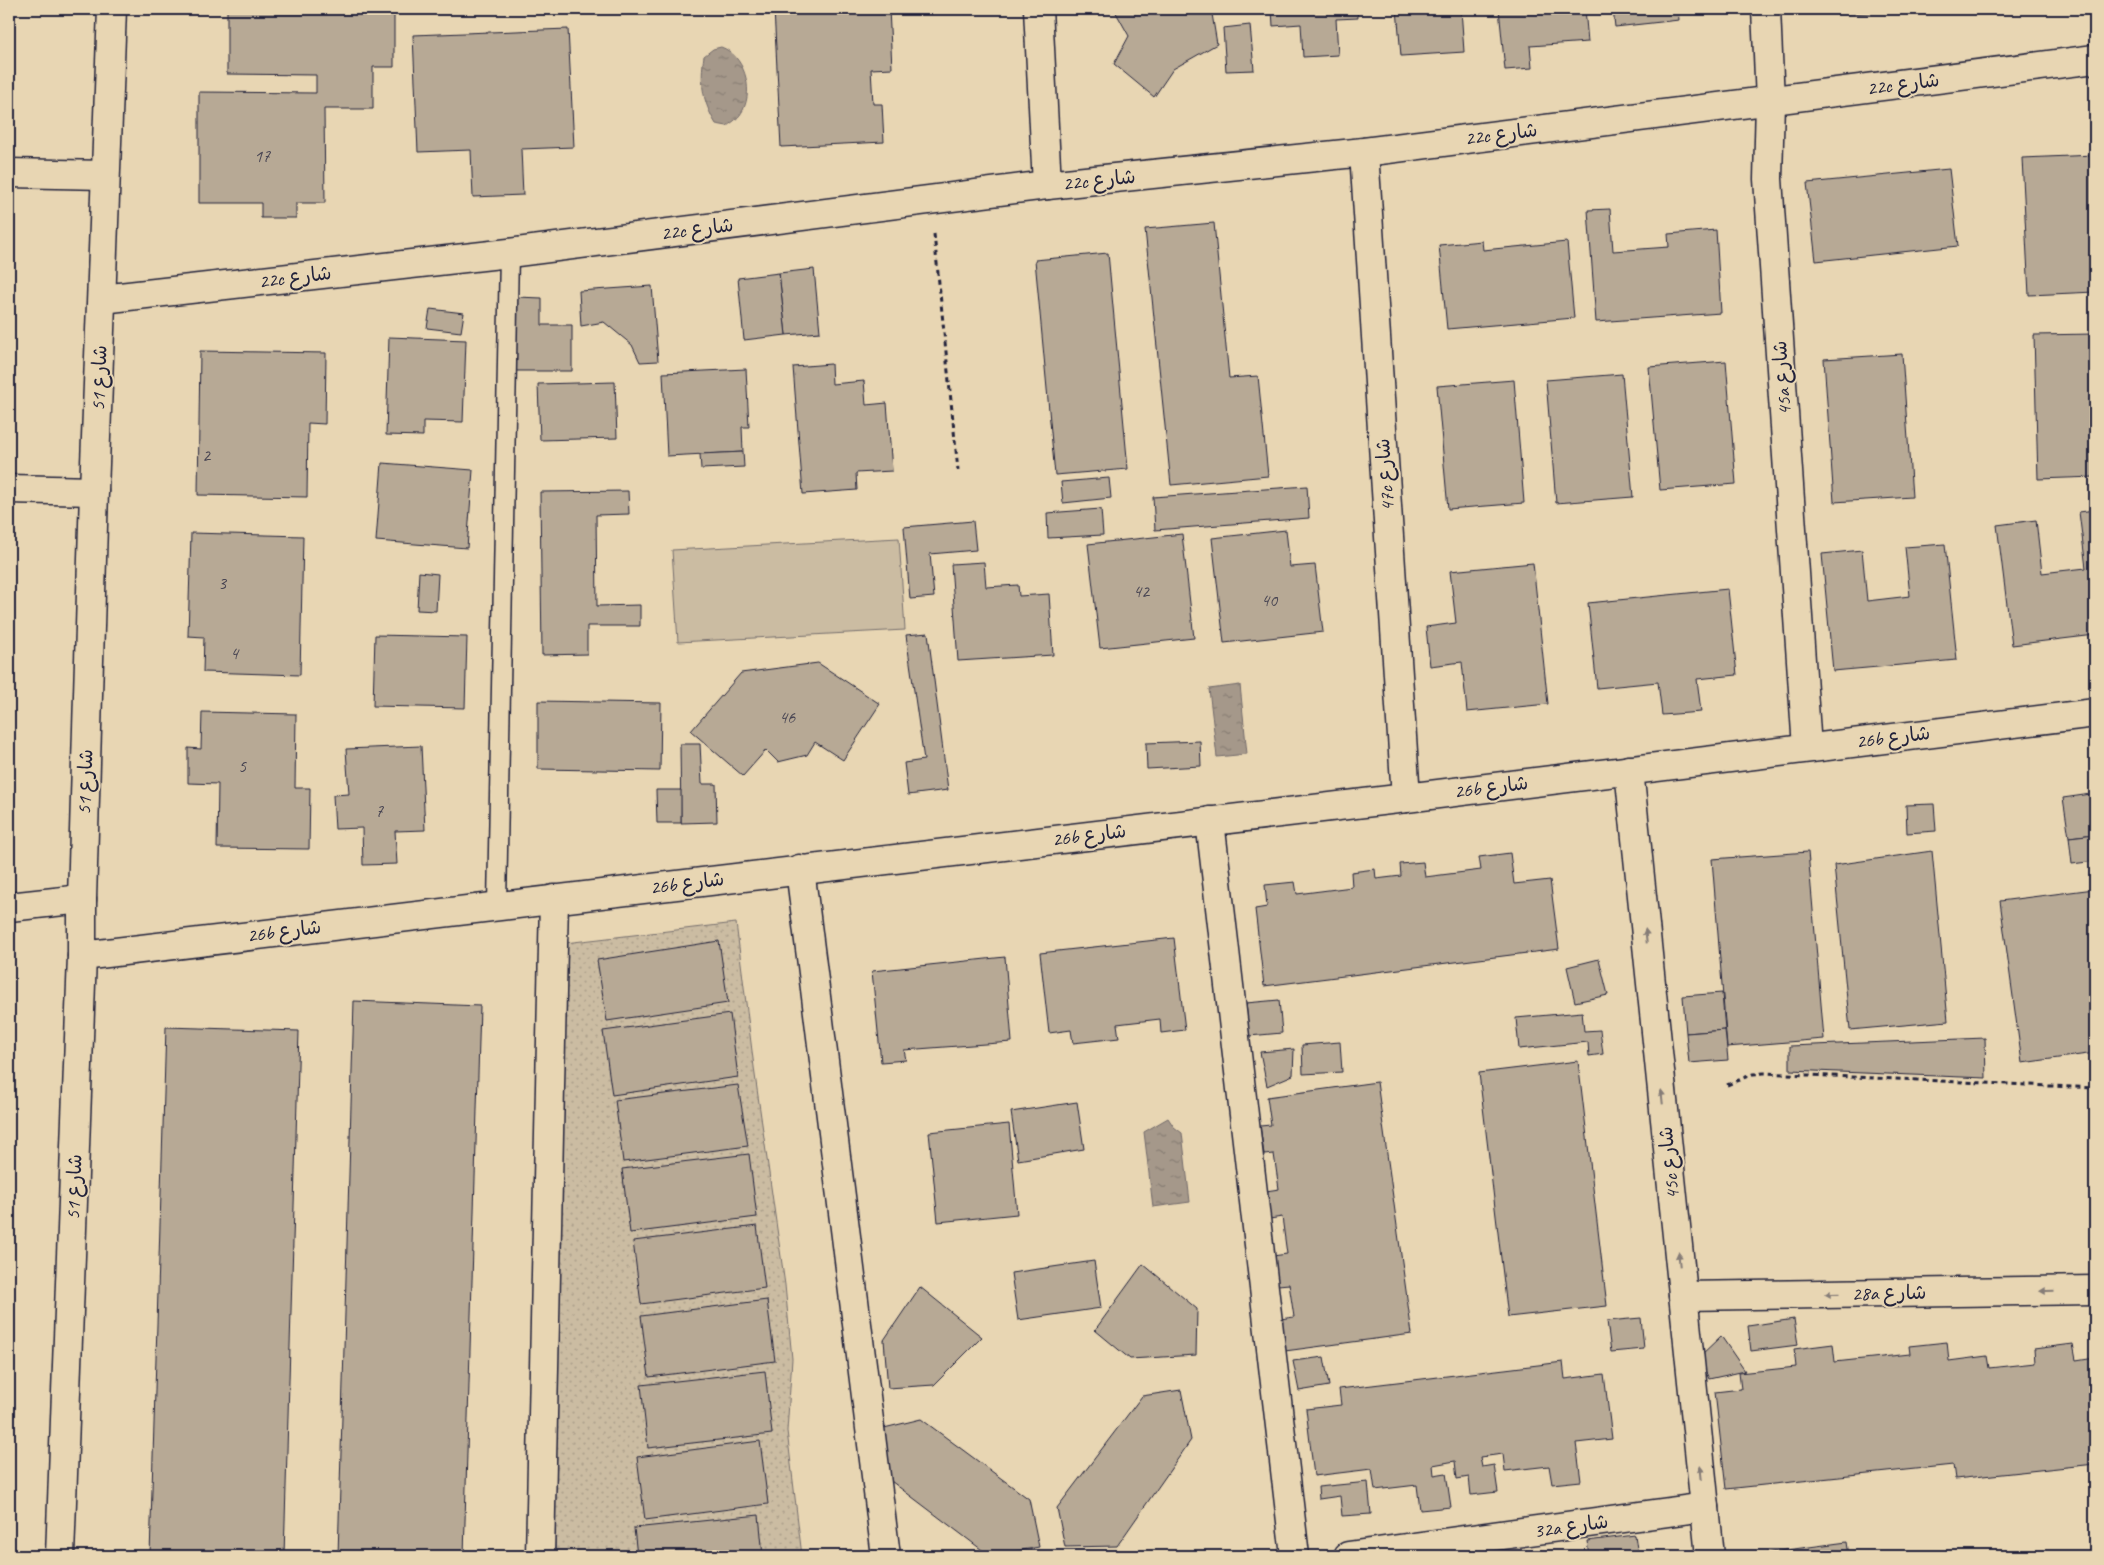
<svg xmlns="http://www.w3.org/2000/svg" width="2104" height="1565" font-family="Caveat,'Playpen Sans Arabic',sans-serif">
<defs>
<pattern id="garden-dots" width="8" height="8" patternUnits="userSpaceOnUse" patternTransform="scale(1.25)"><rect width="8" height="8" fill="#cbbca2"/><path d="M2 2h.1M6 6h.1" fill="none" stroke="#aea18c" stroke-width="1.8" stroke-linecap="round"/></pattern>
<pattern id="water-ripples" width="26" height="14" patternUnits="userSpaceOnUse" patternTransform="scale(1.25)"><rect width="26" height="14" fill="#a5988a"/><path d="M2 4q2-2 4 0t4 0M15 11q2-2 4 0t4 0" fill="none" stroke="#867c72"/></pattern>
</defs>
<rect width="100%" height="100%" fill="#e8d6b3"/>
<filter id="ink" filterUnits="userSpaceOnUse"><feTurbulence type="fractalNoise" baseFrequency=".02" numOctaves="2"/><feDisplacementMap in="SourceGraphic" scale="10" xChannelSelector="R" yChannelSelector="G"/><feConvolveMatrix kernelMatrix="1 2 1 2 8 2 1 2 1" color-interpolation-filters="sRGB"/></filter>
<g filter="url(#ink)">
<polygon fill="#cbbca2" stroke="#766f6e" points="899,538 905,630 678,642 672,550"/>
<polygon fill="url(#garden-dots)" stroke="#766f6e" points="736,923 755,1075 785,1285 792,1359 787,1431 802,1556 556,1556 554,1530 565,943"/>
<g fill="url(#water-ripples)" stroke="#71696a">
<path d="M 721,47 C 744,55 754,89 743,110 C 739,118 734,121 727,126 L 716,124 C 702,101 700,81 704,56 L 713,49 Z"/>
<polygon points="1240,685 1247,754 1217,757 1209,689"/>
<polygon points="1168,1118 1174,1127 1182,1133 1190,1202 1153,1207 1144,1132"/>
</g>
<g fill="#b7a995" stroke="#22223b">
<polygon points="227,9 394,9 394,67 373,67 373,109 324,109 325,203 296,203 296,218 261,218 261,203 199,203 199,92 316,93 316,75 227,74"/>
<polygon points="774,9 889,9 892,68 871,69 873,104 882,104 884,142 781,147"/>
<polygon points="1114,9 1207,9 1212,14 1217,44 1173,69 1154,97 1114,64 1129,36"/>
<polygon points="1272,9 1357,9 1358,18 1336,19 1338,55 1303,57 1301,24 1273,26"/>
<polygon points="1397,9 1461,9 1464,52 1401,56"/>
<polygon points="1499,9 1585,9 1588,42 1530,46 1532,68 1505,70"/>
<polygon points="1613,9 1678,9 1679,20 1615,27"/>
<polygon points="1838,9 1985,9 1838,14"/>
<polygon points="1250,25 1254,70 1226,71 1223,28"/>
<polygon points="568,29 574,147 521,149 523,195 473,197 471,150 418,152 413,35"/>
<polygon points="2095,155 2095,292 2029,295 2022,158"/>
<polygon points="1949,169 1958,246 1816,261 1807,183"/>
<polygon points="1610,209 1613,251 1669,247 1668,234 1716,230 1721,313 1596,322 1588,210"/>
<polygon points="1214,223 1229,378 1258,376 1268,476 1171,485 1145,229"/>
<polygon points="1482,241 1483,250 1567,242 1574,318 1447,329 1439,245"/>
<polygon points="1108,253 1128,469 1055,475 1035,260"/>
<polygon points="814,269 820,332 786,335 779,273"/>
<polygon points="779,273 786,335 744,340 738,278"/>
<polygon points="652,286 658,361 640,362 632,345 604,322 581,326 579,291"/>
<polygon points="516,297 542,298 542,325 572,325 572,371 516,371"/>
<polygon points="430,309 464,313 461,332 427,328"/>
<polygon points="2095,334 2095,477 2038,479 2034,335"/>
<polygon points="389,337 466,340 463,422 423,421 423,436 386,435"/>
<polygon points="200,351 326,353 325,424 308,423 307,497 198,495"/>
<polygon points="1902,354 1912,497 1834,502 1824,359"/>
<polygon points="1726,361 1736,484 1660,490 1649,367"/>
<polygon points="831,364 832,384 864,381 866,405 887,403 892,471 856,473 857,490 803,494 793,367"/>
<polygon points="746,369 749,427 742,427 743,452 667,456 663,373"/>
<polygon points="1622,374 1633,497 1556,503 1546,380"/>
<polygon points="1514,380 1524,503 1448,509 1437,386"/>
<polygon points="615,382 617,438 540,440 538,384"/>
<polygon points="743,452 744,467 701,469 700,454"/>
<polygon points="382,463 473,470 467,548 376,541"/>
<polygon points="1109,478 1111,498 1063,503 1061,482"/>
<polygon points="1307,486 1309,518 1155,530 1153,497"/>
<polygon points="628,491 629,514 596,515 597,606 640,605 640,626 587,626 587,654 542,655 540,492"/>
<polygon points="1101,509 1103,535 1048,538 1047,513"/>
<polygon points="2095,510 2095,635 2012,645 1997,525 2036,520 2042,573 2086,568 2079,512"/>
<polygon points="973,521 976,550 930,554 934,597 910,599 904,527"/>
<polygon points="1286,530 1290,567 1315,565 1323,632 1224,643 1212,538"/>
<polygon points="191,533 303,536 300,675 203,672 204,637 188,636"/>
<polygon points="1182,534 1194,638 1100,648 1088,544"/>
<polygon points="1945,544 1957,660 1833,671 1822,554 1862,550 1867,601 1910,596 1905,547"/>
<polygon points="984,562 986,587 1018,585 1019,596 1049,594 1053,655 958,661 951,564"/>
<polygon points="1533,563 1548,704 1467,712 1462,662 1430,666 1426,627 1456,623 1450,571"/>
<polygon points="419,572 438,574 436,611 417,610"/>
<polygon points="1728,589 1737,675 1697,679 1701,712 1662,715 1658,682 1597,688 1588,603"/>
<polygon points="928,633 948,790 908,795 904,763 924,760 906,635"/>
<polygon points="375,635 467,637 465,708 373,706"/>
<polygon points="818,663 880,704 843,760 815,742 807,755 778,762 766,750 743,776 691,731 741,673"/>
<polygon points="538,701 661,703 660,771 538,769"/>
<polygon points="202,712 296,714 295,788 310,788 309,849 217,848 218,784 188,783 188,748 201,749"/>
<polygon points="1200,741 1201,766 1147,769 1146,743"/>
<polygon points="680,744 700,744 702,784 716,784 717,822 681,823"/>
<polygon points="421,746 425,830 395,831 397,864 363,865 362,828 335,829 333,795 349,794 346,749"/>
<polygon points="656,790 681,790 681,823 657,823"/>
<polygon points="2091,794 2095,834 2069,837 2063,798"/>
<polygon points="1934,804 1936,831 1907,833 1906,805"/>
<polygon points="2095,834 2095,861 2072,864 2069,837"/>
<polygon points="1932,851 1948,1021 1850,1030 1834,865"/>
<polygon points="1808,852 1824,1039 1727,1047 1712,859"/>
<polygon points="1510,853 1514,884 1550,880 1559,949 1264,986 1255,909 1267,907 1265,885 1295,882 1297,894 1352,887 1351,872 1375,869 1376,879 1401,876 1400,864 1423,862 1425,877 1481,870 1479,857"/>
<polygon points="2094,889 2095,1053 2022,1063 2000,901"/>
<polygon points="1174,938 1185,1030 1161,1033 1160,1019 1117,1024 1119,1038 1073,1043 1071,1030 1049,1033 1040,953"/>
<polygon points="719,941 728,1003 607,1021 597,960"/>
<polygon points="1005,957 1012,1042 904,1050 906,1060 881,1062 872,971"/>
<polygon points="1599,959 1608,995 1575,1002 1567,967"/>
<polygon points="1722,993 1725,1030 1686,1033 1683,996"/>
<polygon points="1279,1000 1282,1033 1249,1036 1246,1003"/>
<polygon points="354,1001 480,1006 464,1556 338,1556"/>
<polygon points="1582,1012 1584,1031 1600,1030 1603,1054 1589,1056 1588,1042 1519,1049 1516,1018"/>
<polygon points="730,1014 738,1077 612,1095 603,1031"/>
<polygon points="166,1027 299,1031 284,1556 150,1556"/>
<polygon points="1725,1030 1728,1060 1689,1063 1686,1033"/>
<polygon points="1985,1038 1986,1078 1790,1070 1790,1046"/>
<polygon points="1340,1042 1342,1072 1303,1074 1302,1045"/>
<polygon points="1294,1049 1293,1075 1267,1086 1260,1052"/>
<polygon points="1578,1061 1607,1306 1508,1317 1479,1073"/>
<polygon points="1377,1082 1412,1334 1285,1351 1281,1319 1294,1317 1289,1284 1278,1285 1273,1256 1287,1254 1282,1217 1270,1219 1266,1191 1279,1189 1274,1154 1264,1155 1260,1126 1271,1125 1267,1097"/>
<polygon points="738,1085 748,1146 623,1162 615,1100"/>
<polygon points="1077,1102 1084,1149 1018,1160 1011,1112"/>
<polygon points="1009,1124 1017,1214 938,1222 929,1132"/>
<polygon points="749,1154 757,1217 630,1233 622,1169"/>
<polygon points="757,1226 765,1288 641,1304 633,1241"/>
<polygon points="1094,1261 1101,1308 1018,1320 1011,1273"/>
<polygon points="1143,1264 1197,1309 1196,1355 1130,1359 1095,1330"/>
<polygon points="920,1287 982,1337 934,1385 888,1388 884,1340"/>
<polygon points="767,1300 775,1361 649,1377 641,1316"/>
<polygon points="1641,1318 1644,1349 1611,1352 1607,1321"/>
<polygon points="1794,1319 1798,1345 1751,1351 1748,1326"/>
<polygon points="1721,1336 1745,1371 1709,1379 1699,1357"/>
<polygon points="1947,1342 1949,1361 1987,1356 1989,1368 2035,1363 2034,1349 2073,1344 2076,1360 2095,1357 2095,1464 1955,1479 1953,1465 1726,1489 1715,1392 1741,1389 1739,1373 1796,1367 1794,1349 1833,1344 1835,1362 1910,1354 1909,1346"/>
<polygon points="1324,1357 1329,1386 1299,1391 1293,1361"/>
<polygon points="1563,1362 1565,1379 1604,1374 1612,1439 1576,1443 1581,1481 1552,1484 1549,1466 1505,1471 1503,1454 1480,1457 1482,1467 1494,1465 1498,1492 1471,1495 1469,1477 1457,1479 1455,1461 1433,1465 1434,1475 1446,1473 1451,1507 1420,1510 1417,1485 1375,1490 1372,1469 1314,1476 1306,1409 1341,1405 1339,1389"/>
<polygon points="765,1371 772,1434 648,1448 641,1385"/>
<polygon points="1181,1390 1191,1440 1117,1546 1065,1547 1057,1508 1142,1396"/>
<polygon points="921,1419 1029,1499 1039,1547 990,1556 887,1478 884,1428"/>
<polygon points="760,1441 768,1504 645,1520 637,1457"/>
<polygon points="1368,1482 1371,1514 1342,1516 1340,1496 1319,1499 1318,1487"/>
<polygon points="759,1515 763,1556 637,1556 634,1528"/>
<polygon points="1635,1535 1638,1556 1589,1556 1587,1541"/>
<polygon points="1847,1542 1849,1556 1741,1556"/>
<polygon points="1519,1552 1520,1556 1489,1556"/>
</g>
<g fill="none" stroke-linecap="round" stroke-linejoin="round">
<g stroke="#22223b" stroke-width="21">
<polyline id="service" points="497,905 509,253"/>
</g>
<g stroke="#22223b" stroke-width="31">
<g id="minor">
<polyline points="1038,9 1047,185"/>
<polyline points="1766,9 1770,101 1768,179 1807,748"/>
<polyline points="1364,152 1406,798"/>
<polyline points="9,173 105,175"/>
<polyline points="102,299 509,253 1047,185 1364,152 2095,59"/>
<polyline points="9,489 94,491"/>
<polyline points="1629,770 1710,1556"/>
<polyline points="1210,821 1295,1556"/>
<polyline points="800,869 886,1556"/>
<polyline points="9,907 82,899"/>
<polyline points="82,956 1406,798 2095,713"/>
<polyline points="1683,1296 2095,1290"/>
<polyline points="60,1556 82,956 82,899 94,491 112,9"/>
<polyline points="540,1556 554,899"/>
<polyline points="1348,1556 1705,1507"/>
</g>
</g>
<g stroke="#22223b" stroke-width="3" stroke-dasharray="5 4" stroke-linecap="butt">
<polyline points="934,234 958,470"/>
<polyline points="1727,1085 1753,1074 1764,1073 2095,1088"/>
</g>
<use href="#service" stroke="#e8d6b3" stroke-width="18"/>
<use href="#minor" stroke="#e8d6b3" stroke-width="28"/>
</g>
<defs><path id="oneway-solid" d="M-6-.8H1V-3.2L6.5 0L1 3.2V.8H-6Z" transform="scale(1.25)"/></defs>
<g fill="#857c77">
<use href="#oneway-solid" transform="translate(1646 936) rotate(-96)"/>
<use href="#oneway-solid" transform="translate(1662 1097) rotate(-96)"/>
<use href="#oneway-solid" transform="translate(1679 1259) rotate(-96)"/>
<use href="#oneway-solid" transform="translate(2047 1291) rotate(179)"/>
<use href="#oneway-solid" transform="translate(1832 1294) rotate(179)"/>
<use href="#oneway-solid" transform="translate(1701 1473) rotate(-96)"/>
</g>
</g>
<g text-anchor="middle" dominant-baseline="central" stroke-width="4" stroke-linejoin="round" paint-order="stroke">
<g font-size="18" fill="#474452">
<text x="262" y="156">17</text>
<text x="206" y="455">2</text>
<text x="222" y="583">3</text>
<text x="1141" y="591">42</text>
<text x="1269" y="600">40</text>
<text x="234" y="653">4</text>
<text x="787" y="717">46</text>
<text x="242" y="766">5</text>
<text x="379" y="811">7</text>
</g>
<g font-size="20" fill="#22223b" stroke="#e8d6b3">
<text transform="translate(1903 84) rotate(-7)">22c شارع</text>
<text transform="translate(1501 134) rotate(-7)">22c شارع</text>
<text transform="translate(1099 180) rotate(-6)">22c شارع</text>
<text transform="translate(697 229) rotate(-7)">22c شارع</text>
<text transform="translate(295 277) rotate(-7)">22c شارع</text>
<text transform="translate(99 378) rotate(-88)">شارع 51</text>
<text transform="translate(1782 378) rotate(-94)">45a شارع</text>
<text transform="translate(1385 475) rotate(-94)">47c شارع</text>
<text transform="translate(1893 737) rotate(-7)">26b شارع</text>
<text transform="translate(85 782) rotate(-88)">شارع 51</text>
<text transform="translate(1491 787) rotate(-7)">26b شارع</text>
<text transform="translate(1089 835) rotate(-7)">26b شارع</text>
<text transform="translate(687 883) rotate(-7)">26b شارع</text>
<text transform="translate(284 931) rotate(-7)">26b شارع</text>
<text transform="translate(1669 1163) rotate(-96)">45c شارع</text>
<text transform="translate(74 1187) rotate(-88)">شارع 51</text>
<text transform="translate(1889 1293) rotate(-1)">28a شارع</text>
<text transform="translate(1571 1526) rotate(-8)">32a شارع</text>
</g>
</g>
<rect width="2104" height="1565" fill="none" stroke="#e8d6b3" stroke-width="30"/>
<rect x="15" y="15" width="2074" height="1535" fill="none" stroke="#22223b" stroke-width="2" filter="url(#ink)"/>
</svg>
